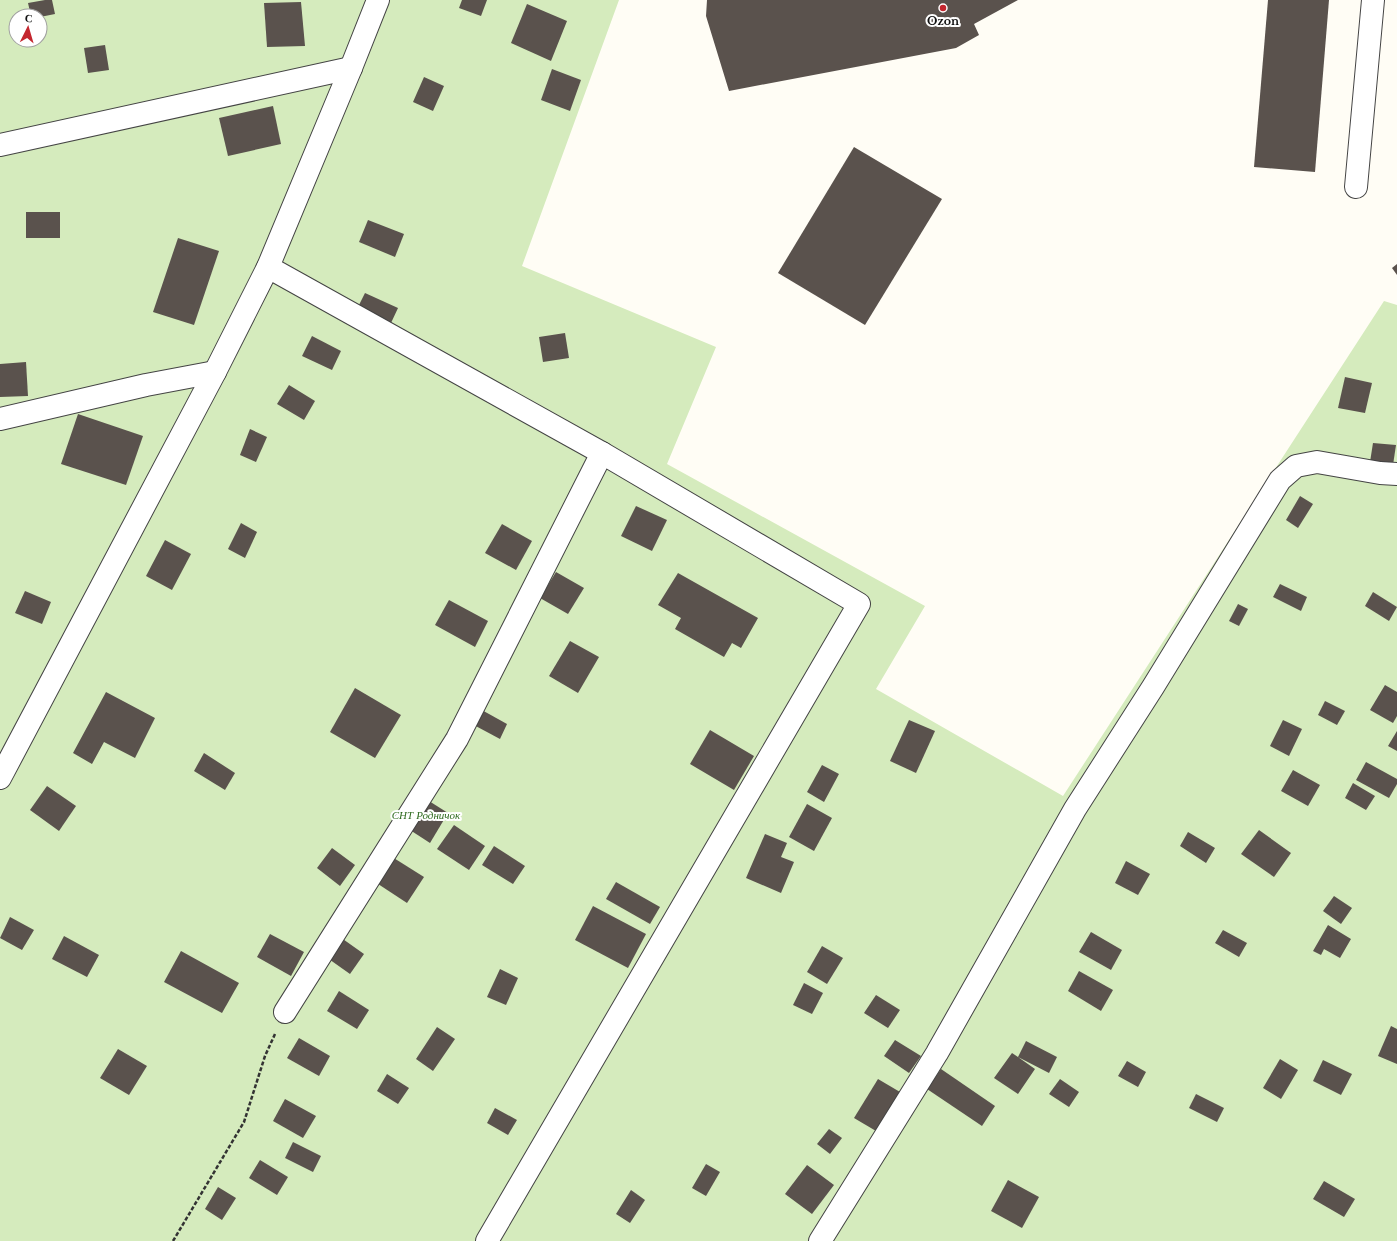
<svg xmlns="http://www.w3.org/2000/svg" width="1397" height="1241" font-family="'Libre Baskerville',serif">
<rect width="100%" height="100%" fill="#fffdf5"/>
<path fill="#d5ebbd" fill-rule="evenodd" d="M 0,0 L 619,0 L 522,266 L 716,347 L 667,464 L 925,606 L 876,689 L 1063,796 L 1384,301 L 1397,305 L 1397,1241 L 0,1241 ZM 16,16 L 40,16 L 40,40 L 16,40 Z"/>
<g fill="#5a524d">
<polygon points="45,0 52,0 55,14 40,17 40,16 31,16 28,3"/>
<polygon points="462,0 487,0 481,16 459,8"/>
<polygon points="707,0 1018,0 974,24 979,35 956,48 729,91 706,16"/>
<polygon points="1268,0 1329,0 1315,172 1254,167"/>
<polygon points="301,2 305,46 267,47 264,3"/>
<polygon points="527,4 567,21 551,61 511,43"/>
<polygon points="105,45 109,70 88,73 84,48"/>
<polygon points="552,69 581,80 570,111 541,100"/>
<polygon points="424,77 444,86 433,111 413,102"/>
<polygon points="273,106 281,144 228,156 219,118"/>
<polygon points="854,147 942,199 865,325 778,273"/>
<rect x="26" y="212" width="34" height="26"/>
<polygon points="368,220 404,234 395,257 359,242"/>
<polygon points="178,238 219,251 194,325 153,312"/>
<polygon points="1397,264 1397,275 1392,268"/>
<polygon points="365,293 398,308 391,323 358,307"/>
<polygon points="565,333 569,358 543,362 539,337"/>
<polygon points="312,336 341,351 332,370 302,356"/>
<polygon points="26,362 28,396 0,397 0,364"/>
<polygon points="1345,377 1372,383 1365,413 1338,408"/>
<polygon points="289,385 315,401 304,420 277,404"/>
<polygon points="78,414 143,436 126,485 61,464"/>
<polygon points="250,429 267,437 256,462 240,455"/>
<polygon points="1373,443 1396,445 1393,465 1370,462"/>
<polygon points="1300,496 1313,504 1298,528 1286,520"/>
<polygon points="636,506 667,520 652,551 621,536"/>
<polygon points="241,523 257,532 245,558 228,549"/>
<polygon points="502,524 532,541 516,570 485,553"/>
<polygon points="165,540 191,554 172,590 146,576"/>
<polygon points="556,572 584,588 568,614 540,598"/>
<polygon points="678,573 758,618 741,648 732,643 724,657 675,629 681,618 658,605"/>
<polygon points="1280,584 1307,597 1301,611 1273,597"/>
<polygon points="25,591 51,602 42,624 15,613"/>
<polygon points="1373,592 1397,607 1389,621 1365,606"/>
<polygon points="449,600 488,621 475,647 435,625"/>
<polygon points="1238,604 1248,609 1239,626 1229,621"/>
<polygon points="570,641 599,657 578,693 549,676"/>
<polygon points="1385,685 1397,692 1397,716 1393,723 1370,710"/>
<polygon points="355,688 401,715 375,758 330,732"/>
<polygon points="106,692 155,718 135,758 104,742 92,764 73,753"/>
<polygon points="1325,701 1345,711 1337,725 1318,715"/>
<polygon points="480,709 507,724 500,739 472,724"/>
<polygon points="909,720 935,731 916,773 890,761"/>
<polygon points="1283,720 1302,729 1289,756 1270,746"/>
<polygon points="710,730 754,756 734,790 690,764"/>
<polygon points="1397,731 1397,751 1388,746"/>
<polygon points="204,753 235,773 225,790 194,771"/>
<polygon points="1366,762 1397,779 1397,784 1389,798 1356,780"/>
<polygon points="822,765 839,774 824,802 807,792"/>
<polygon points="1293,770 1320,785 1308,806 1281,791"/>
<polygon points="1353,783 1375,796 1366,810 1345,798"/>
<polygon points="47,786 76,806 59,831 30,810"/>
<polygon points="429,801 448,813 430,843 410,830"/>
<polygon points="807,804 832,818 814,851 789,837"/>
<polygon points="454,825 485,846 469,870 437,849"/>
<polygon points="1259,830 1291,853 1274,877 1241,854"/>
<polygon points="1188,832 1215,848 1206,863 1180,846"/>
<polygon points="765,834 787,843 781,857 794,862 781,893 746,878"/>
<polygon points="494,846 525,866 513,884 482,865"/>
<polygon points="332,848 355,865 340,886 317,868"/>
<polygon points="389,855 424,877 407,903 372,880"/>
<polygon points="1126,861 1150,874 1138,895 1115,883"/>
<polygon points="616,882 660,907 650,924 606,899"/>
<polygon points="1334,896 1352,908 1341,924 1323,911"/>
<polygon points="593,906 646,934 628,968 575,940"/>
<polygon points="10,917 34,930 22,950 0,938"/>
<polygon points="1328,925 1351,939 1340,958 1324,949 1321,955 1313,951"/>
<polygon points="1223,930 1247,943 1239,957 1215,943"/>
<polygon points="1091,932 1122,950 1111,970 1079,952"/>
<polygon points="270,934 304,952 291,976 257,957"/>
<polygon points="64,936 99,955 87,977 52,959"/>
<polygon points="340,937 364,954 350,974 326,957"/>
<polygon points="822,946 843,958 827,984 807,972"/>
<polygon points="181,951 239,983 222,1013 164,982"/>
<polygon points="500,969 518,978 506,1005 487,997"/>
<polygon points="1079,971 1113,990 1101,1011 1068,991"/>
<polygon points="804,983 823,993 812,1014 793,1005"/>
<polygon points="339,991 369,1010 357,1029 327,1011"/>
<polygon points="876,995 900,1010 888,1028 864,1013"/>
<polygon points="1391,1026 1397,1029 1397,1064 1378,1056"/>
<polygon points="437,1027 455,1039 433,1071 416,1059"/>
<polygon points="299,1038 330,1056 319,1076 287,1058"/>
<polygon points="895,1040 921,1056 909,1073 884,1056"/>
<polygon points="1026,1041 1057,1057 1049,1073 1018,1057 1035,1069 1018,1094 994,1078 1012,1053 1018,1057"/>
<polygon points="118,1049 147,1066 129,1095 100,1078"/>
<polygon points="1280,1059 1298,1070 1281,1099 1263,1088"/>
<polygon points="1323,1060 1352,1074 1341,1095 1313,1081"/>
<polygon points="1127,1061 1146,1072 1138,1087 1118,1076"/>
<polygon points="941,1069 995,1106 982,1126 927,1089"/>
<polygon points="387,1074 409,1088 398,1104 377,1091"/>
<polygon points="878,1079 900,1092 876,1131 854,1118"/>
<polygon points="1060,1079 1079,1092 1069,1107 1049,1094"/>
<polygon points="1196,1094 1224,1108 1217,1122 1189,1108"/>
<polygon points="285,1099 316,1116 303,1138 273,1121"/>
<polygon points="495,1108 517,1120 508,1135 487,1123"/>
<polygon points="829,1129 842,1138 830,1154 817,1144"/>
<polygon points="293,1142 321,1156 313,1172 285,1158"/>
<polygon points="260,1160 288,1177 277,1195 249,1178"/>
<polygon points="706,1164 720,1172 706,1196 692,1188"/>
<polygon points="807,1165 834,1185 812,1214 785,1194"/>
<polygon points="1008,1180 1039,1197 1022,1228 991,1211"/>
<polygon points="1324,1181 1355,1199 1344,1217 1313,1199"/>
<polygon points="218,1187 236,1198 222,1220 205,1209"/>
<polygon points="631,1190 645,1200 630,1223 616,1214"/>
</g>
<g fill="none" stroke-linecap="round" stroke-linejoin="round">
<g stroke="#444" stroke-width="24">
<g id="minor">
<polyline points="0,145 351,68"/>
<polyline points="1356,187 1373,0"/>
<polyline points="268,267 602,453 859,604 487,1241"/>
<polyline points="0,419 146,385 215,372"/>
<polyline points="0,778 215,372 268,267 351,68 378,0"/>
<polyline points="285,1012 457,739 602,453"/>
<polyline points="820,1241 937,1053 1075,809 1153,687 1280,480 1296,466 1317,462 1380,473 1397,474"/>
</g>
</g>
<polyline stroke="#333" stroke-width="2.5" stroke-dasharray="4 2" stroke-linecap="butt" points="173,1241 244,1122 265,1056 275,1034"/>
<use href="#minor" stroke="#fff" stroke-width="22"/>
</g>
<circle fill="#c4262e" stroke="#fff" stroke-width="1.5" cx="943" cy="8" r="4"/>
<g text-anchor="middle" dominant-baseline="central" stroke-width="4" stroke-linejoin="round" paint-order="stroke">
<g font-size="11" font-weight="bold" fill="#111" stroke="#fff">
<text x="943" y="21">Ozon</text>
</g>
<g font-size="11" font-style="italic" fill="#2f6b1f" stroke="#fff">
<text x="426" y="815">СНТ Родничок</text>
</g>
</g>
<g transform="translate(28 28) rotate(5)"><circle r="19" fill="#ffffff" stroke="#a0a0a0"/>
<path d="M0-3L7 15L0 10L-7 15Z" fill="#c4262e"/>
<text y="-6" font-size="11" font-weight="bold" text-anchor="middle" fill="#111111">С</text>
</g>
</svg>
